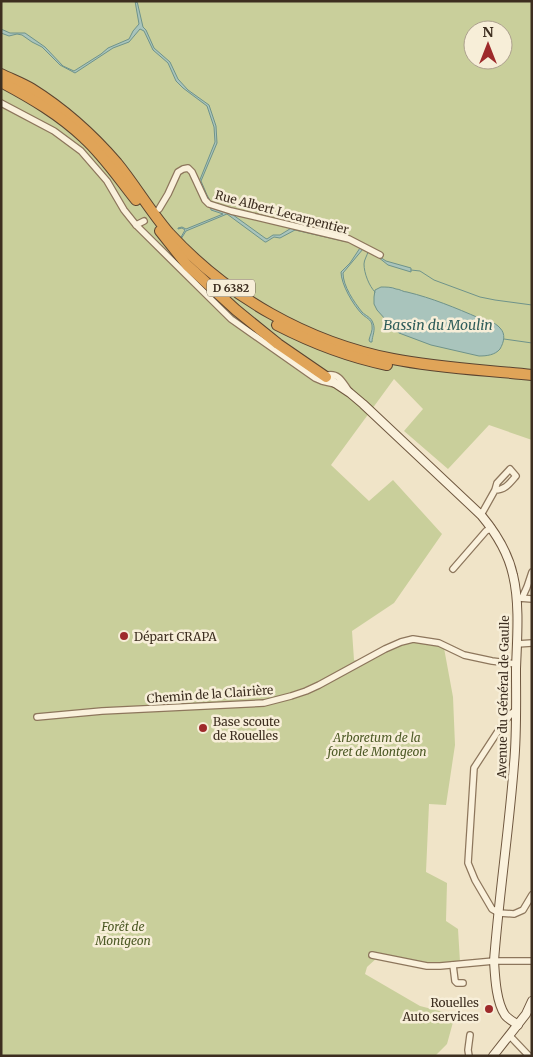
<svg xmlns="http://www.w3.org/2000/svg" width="533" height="1057" font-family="Merriweather,serif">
<rect width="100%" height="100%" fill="#f0e4c8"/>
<path fill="#c9cf9b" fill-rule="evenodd" d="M 1,1 L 532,1 L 532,440 L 489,425 L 448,469 L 404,431 L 423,409 L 394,379 L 331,465 L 369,501 L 393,480 L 442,534 L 394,603 L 352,631 L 354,660 L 358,661 L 409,638 L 420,637 L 440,641 L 444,648 L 453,697 L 455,745 L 446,805 L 429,804 L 426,872 L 447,883 L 446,921 L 458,929 L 460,962 L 417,964 L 379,956 L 367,967 L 365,974 L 420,1006 L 455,1015 L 447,1044 L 435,1056 L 1,1056 ZM 473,30 L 503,30 L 503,60 L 473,60 Z"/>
<g fill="#a9c4bc" stroke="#6f938a">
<polygon points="135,1 136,3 137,1 143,27 146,30 154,48 170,62 178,79 188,90 209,105 216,126 217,143 201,181 207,195 212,204 209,203 199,182 215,142 214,127 207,106 183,88 176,81 168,63 153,50 144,31 140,29 129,42 113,48 75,73 60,65 42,47 32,42 22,35 17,34 9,36 1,33 1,29 10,33 25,33 45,47 63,66 74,71 101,54 108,48 129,39 133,31 139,24"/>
<path d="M 210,205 L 213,206 L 215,209 L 229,212 L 265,238 L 267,239 L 273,235 L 280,235 L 293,227 L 347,239 L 374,253 L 386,261 L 411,268 L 411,272 L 388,265 L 378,257 L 363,249 L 343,273 C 343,286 354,302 362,312 C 366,316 371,317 373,323 C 376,330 372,336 372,342 L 370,342 L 369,340 C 370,335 373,331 372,325 C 371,319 366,318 362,314 C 353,305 341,284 341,272 L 350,263 L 360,248 L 349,242 L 343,241 L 295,230 L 280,238 L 274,237 L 266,242 L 265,242 L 227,214 L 186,231 L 181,239 L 180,239 L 185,230 L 182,228 L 178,229 L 178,228 L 182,227 L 186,229 L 223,214 L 211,210 Z"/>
<path d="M 381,287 C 386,287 392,287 396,289 C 400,289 403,292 407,292 C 432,298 456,308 479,318 C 486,320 495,322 500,328 C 506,334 504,342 500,349 C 495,355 487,356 479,356 L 431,345 L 399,333 L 394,329 L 377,310 L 374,304 L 374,297 L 375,290 Z"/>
</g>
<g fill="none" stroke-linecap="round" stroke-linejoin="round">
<g stroke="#6f938a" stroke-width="1">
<path d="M 368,252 C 367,256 364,260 364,264 C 364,273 369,286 375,292"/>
<polyline points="411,270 420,271 434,280 480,297 495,300 532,305"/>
<polyline points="504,339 532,343"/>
</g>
<g stroke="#8d765c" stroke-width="8">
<g id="street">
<polyline points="1,103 54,131 81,151 107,181 124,210 136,225 231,319 315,378 322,381 335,384"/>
<polyline points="159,209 168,194 178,172 183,169 188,168 192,172 205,200 209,204 231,211 349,239 380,255"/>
<polyline points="136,225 144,221"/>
<path d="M 325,378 L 328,375 C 339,373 343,383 349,391"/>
<path d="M 481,515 L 495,490 L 497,483 L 510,469 L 516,476 C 509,484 505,490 495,490"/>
<polyline points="453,569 486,531 492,528"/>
<polyline points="519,598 532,599"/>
<polyline points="522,598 527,587 532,572"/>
<polyline points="517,644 532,643"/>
<polyline points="516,710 512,713 504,722 474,768 468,863 475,880 492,909 499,913 514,914 523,910 532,895"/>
<polyline points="37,717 102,711 264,703 291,696 306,691 319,685 385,649 401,642 413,639 439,643 464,655 492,661 517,664"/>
<polyline points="372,955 427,966 440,966 494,961 532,961"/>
<polyline points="453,965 455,981 457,983 463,983"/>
<polyline points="509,1035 529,1056"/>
<polyline points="469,1056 468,1050 470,1035"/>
</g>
</g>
<g stroke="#6f573f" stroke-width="10">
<g id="secondary">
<path d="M 326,377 L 350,393 L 363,404 L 481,515 C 496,533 508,552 513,575 C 520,604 517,639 516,669 C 516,701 517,733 514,764 C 509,830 499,895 494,961 C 495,976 496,1002 505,1015 C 508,1019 514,1022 518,1025"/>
<polyline points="493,1056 526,1014 532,1001"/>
</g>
</g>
<g stroke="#5b4430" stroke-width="12">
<g id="highway">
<path d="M 1,74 C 11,79 22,83 32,89 C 64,109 92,134 117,163 C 135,185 150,211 169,233 C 228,297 307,342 393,359 C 438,368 486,370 532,375"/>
<path d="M 1,82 C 31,98 60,115 84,138 C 104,156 119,179 136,200"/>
<polyline points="160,231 187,265 236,310 278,344 326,377"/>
<path d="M 277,325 C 312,343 348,357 387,365"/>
</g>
</g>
<use href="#street" stroke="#faf1dc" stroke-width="5.5"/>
<use href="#secondary" stroke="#faf1dc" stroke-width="8"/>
<use href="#highway" stroke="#e0a458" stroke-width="10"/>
</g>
<g fill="#9e2a2b" stroke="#f7eed8" stroke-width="2">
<circle cx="124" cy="636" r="5"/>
<circle cx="203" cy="728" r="5"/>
<circle cx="489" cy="1009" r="5"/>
</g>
<g text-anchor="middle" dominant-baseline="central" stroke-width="5" stroke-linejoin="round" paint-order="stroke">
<rect fill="#f7eed8" stroke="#756857" stroke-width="1" x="207" y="279.5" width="48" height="17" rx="4"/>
<g font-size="11" font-weight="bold" fill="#3d2e20">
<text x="231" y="288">D 6382</text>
</g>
<g font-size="12" fill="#3d2e20" stroke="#f7eed8">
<text transform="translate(282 212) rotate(15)">Rue Albert Lecarpentier</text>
<text transform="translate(210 694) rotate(-4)">Chemin de la Clairière</text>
<text transform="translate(503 697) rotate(-89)">Avenue du Général de Gaulle</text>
</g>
<g font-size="12" fill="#3d2e20" stroke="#f7eed8" text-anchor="start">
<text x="134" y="636">Départ CRAPA</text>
<text x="213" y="721">Base scoute<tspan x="213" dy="14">de Rouelles</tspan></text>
<text x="479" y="1002" text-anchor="end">Rouelles<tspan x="479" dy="14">Auto services</tspan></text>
</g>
<g font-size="12" font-style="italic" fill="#4d5a26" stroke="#f7eed8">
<text x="377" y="737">Arboretum de la<tspan x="377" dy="14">foret de Montgeon</tspan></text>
<text x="123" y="926">Forêt de<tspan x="123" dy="14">Montgeon</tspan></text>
</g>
<g font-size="14" font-style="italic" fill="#2f5d5a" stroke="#f7eed8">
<text x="438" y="325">Bassin du Moulin</text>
</g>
</g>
<rect width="533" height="1057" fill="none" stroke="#3d2e20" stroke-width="5"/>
<g transform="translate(488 45)"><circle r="24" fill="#f7eed8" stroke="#ada18e"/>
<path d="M0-4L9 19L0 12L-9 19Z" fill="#9e2a2b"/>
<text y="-8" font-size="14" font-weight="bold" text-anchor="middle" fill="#3d2e20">N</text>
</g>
</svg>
